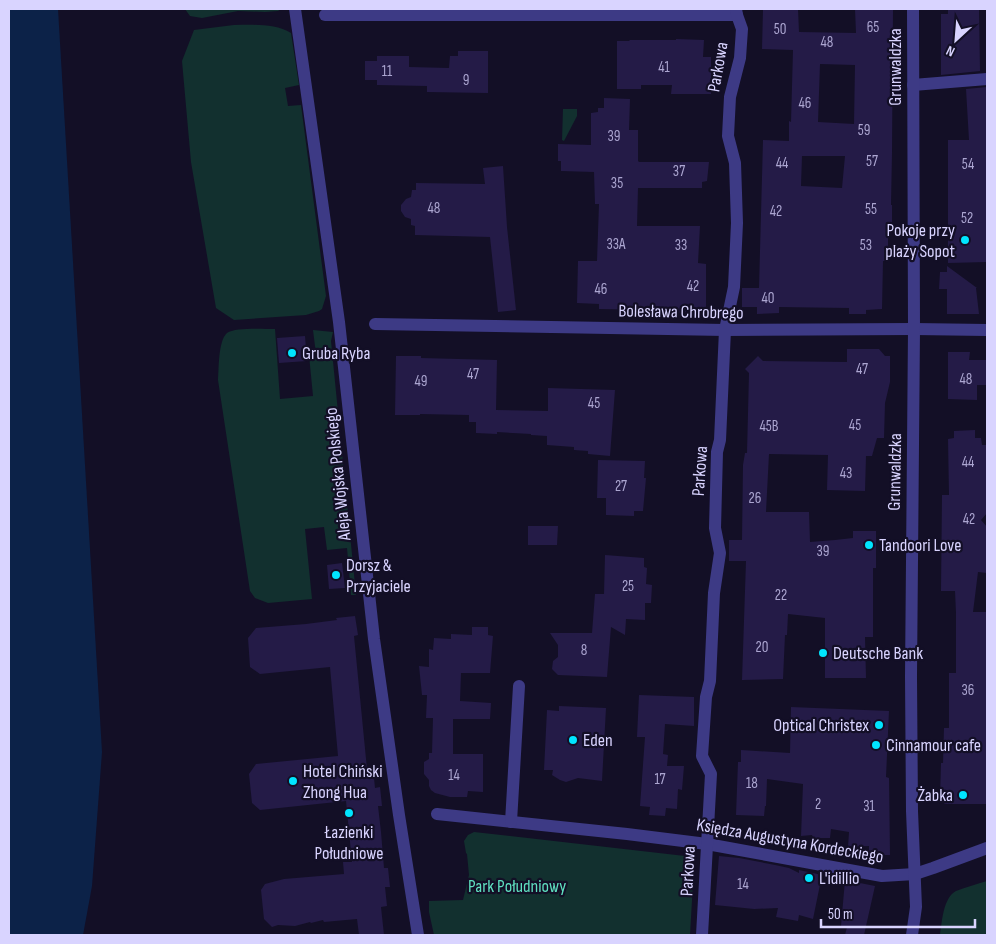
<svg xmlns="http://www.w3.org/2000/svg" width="996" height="944" font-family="'Sofia Sans Condensed',sans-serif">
<rect width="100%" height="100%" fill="#130f26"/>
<g fill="#12302f">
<polygon points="185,9 281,9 278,11 265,12 238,11 202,18 190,16"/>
<path d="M 234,25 C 252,25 275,23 291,33 L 299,85 L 285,88 L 288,106 L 301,105 L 326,296 L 322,309 L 319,311 L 306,315 L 234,320 L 216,308 L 191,162 L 182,61 L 194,30 Z"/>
<polygon points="563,109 577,109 577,116 564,141 562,140"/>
<path d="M 275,329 L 280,399 L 313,396 L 309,355 L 316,354 L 313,330 L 333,332 L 331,341 L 356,595 L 351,595 L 347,548 L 327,550 L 324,527 L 305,529 L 312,599 L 268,603 L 255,598 L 250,591 L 218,380 C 219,369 218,341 227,333 C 235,327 264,329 275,329 Z"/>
<polygon points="474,832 685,856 694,865 690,935 434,935 429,912 429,901 463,900 469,875 467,854 466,853 464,841 468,835"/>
<path d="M 987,881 L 987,935 L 940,935 C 942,922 943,898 956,891 C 966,887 977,884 987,881 Z"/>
</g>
<polygon fill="#0c2248" points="9,9 58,9 102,752 92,886 83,935 9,935"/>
<g fill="#241b47" fill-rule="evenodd">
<path d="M 763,9 L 798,9 L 799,32 L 856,33 L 855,9 L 893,9 L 892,153 L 891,205 L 892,205 L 892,233 L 888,233 L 888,261 L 883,261 L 882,309 L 866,310 L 866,314 L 849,314 L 849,308 L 779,307 L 779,313 L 757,314 L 757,307 L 742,307 L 742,288 L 759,288 L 763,140 L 789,141 L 789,121 L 791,122 L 793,50 L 762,49 ZM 820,64 L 855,65 L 854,124 L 818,122 ZM 802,156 L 845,156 L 842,188 L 801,186 Z"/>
<polygon points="948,9 979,9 980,71 941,75 941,14 948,14"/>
<polygon points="676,39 704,40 703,57 711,57 711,94 671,94 672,85 641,85 641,89 617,89 617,41 630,41 629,40 676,40"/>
<polygon points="458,51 488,51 488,93 427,92 427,86 377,85 377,80 365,80 365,61 377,61 377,56 409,56 409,67 449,68 450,56 458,56"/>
<polygon points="987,87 987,262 948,263 948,140 969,140 966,89"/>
<polygon points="604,98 630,99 629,130 638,130 638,161 639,162 709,162 707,181 702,182 702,188 638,188 637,226 700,226 698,263 706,264 706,314 657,312 657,310 599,309 599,304 577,303 578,261 597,261 599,204 595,204 594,172 561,171 561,161 558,161 558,144 591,145 591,113 598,112 598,108 604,108"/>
<polygon points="503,166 507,227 516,310 498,312 490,237 415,235 415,226 411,225 411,219 405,217 401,211 401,205 406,199 411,197 412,190 416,190 416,183 485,184 483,168"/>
<polygon points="947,266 977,288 976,288 979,314 947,314 947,289 939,289 940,272 947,272"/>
<polygon points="305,336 307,361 279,363 277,338"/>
<polygon points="847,349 879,349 885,356 890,356 890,382 885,403 884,438 877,438 872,456 866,456 865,491 827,490 828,455 769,454 766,512 809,512 810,542 835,540 853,538 853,531 876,531 876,568 873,568 873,637 865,637 866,678 825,678 825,618 788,614 787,635 785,635 783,679 742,680 746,561 729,561 729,540 742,540 743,465 745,453 747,453 749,373 745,369 758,356 763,361 847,362"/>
<polygon points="948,352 970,352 969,360 987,360 987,385 977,385 977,400 948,399"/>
<polygon points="396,356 421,356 421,358 497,360 496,410 548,411 548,388 615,390 610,456 588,454 588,451 574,450 574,447 547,445 547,436 531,435 531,434 497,432 497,434 476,433 476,422 469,422 469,415 420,414 420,415 395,415"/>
<polygon points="975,430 975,438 981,438 982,445 987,445 987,513 981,520 987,527 987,573 978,572 973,612 987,612 987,804 945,804 940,799 941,763 943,763 944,728 949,728 949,673 956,673 956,613 955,591 941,591 942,495 949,495 948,439 954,438 954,431"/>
<polygon points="598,460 645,461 644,478 646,478 643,511 634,511 634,516 606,515 606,498 597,498"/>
<polygon points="528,526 558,526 557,545 528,545"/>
<polygon points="605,555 644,558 644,567 647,568 646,584 652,585 651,603 645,603 645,620 626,619 625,635 611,627 607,677 558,675 552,669 553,661 558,657 558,645 550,633 592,633 595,594 604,594"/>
<polygon points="342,563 345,588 329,589 327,565"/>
<polygon points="355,616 358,635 354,636 367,769 373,768 375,788 380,787 382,806 378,806 381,832 384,868 388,868 390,887 385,887 387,906 381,907 384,935 359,935 357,919 324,922 323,920 311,923 310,922 295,926 278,925 272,927 264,919 261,890 265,884 284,879 344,874 343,862 352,862 346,801 260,810 252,803 249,774 256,764 338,756 330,667 260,674 250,667 248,638 256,628 306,624 337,620 336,618"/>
<polygon points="472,627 488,627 488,635 493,636 490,673 461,673 460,701 491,703 490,719 453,719 453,754 483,754 483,792 468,791 467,797 450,797 435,793 431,790 429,786 429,780 424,774 424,762 429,759 429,753 432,753 433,718 426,718 427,695 422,695 419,666 429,667 429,649 433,650 434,638 451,639 451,634 472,635"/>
<polygon points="639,695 694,697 694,726 665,724 663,754 668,755 667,766 684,766 682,790 678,789 677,809 666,808 665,816 649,815 650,807 640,806 645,737 637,737"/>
<polygon points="559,706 606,708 602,781 578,778 566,782 560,780 552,775 553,770 544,770 547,710 559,711"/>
<polygon points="791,707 889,711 886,777 889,778 890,855 869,855 869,846 848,847 849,832 831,829 830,838 813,838 812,835 801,836 803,784 767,779 766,806 765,806 764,816 736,815 738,762 741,762 741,750 790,753"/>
<polygon points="719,856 739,858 775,865 789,868 799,873 799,870 822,875 813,919 799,915 798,921 776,917 778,908 754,909 715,905"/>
<polygon points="845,880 875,886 864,935 845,935 847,927 841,926"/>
</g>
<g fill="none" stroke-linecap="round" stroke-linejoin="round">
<g stroke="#3d3a85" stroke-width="12">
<polyline points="295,9 339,322 374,639 399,815 418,935"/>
<polyline points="325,15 737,15"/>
<polyline points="913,85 987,79"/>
<polyline points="375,324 725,330 914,329 987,330"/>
<polyline points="437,814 627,834 707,844 882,876 915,874 933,868 987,848"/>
<polyline points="511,822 519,686"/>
<polyline points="702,935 711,774 702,756 706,697 710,681 714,593 720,553 715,528 717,452 720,440 725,330 734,287 737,223 735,163 728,136 730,97 740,58 742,29 737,15 736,9"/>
<polyline points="912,935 916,907 912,811 911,677 914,329 913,9"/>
</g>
</g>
<g fill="#00e5ff" stroke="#130f26" stroke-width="2">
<circle cx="965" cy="240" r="5"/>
<circle cx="292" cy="353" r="5"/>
<circle cx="869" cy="545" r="5"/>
<circle cx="336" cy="575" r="5"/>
<circle cx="823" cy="653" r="5"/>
<circle cx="879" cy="725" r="5"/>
<circle cx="573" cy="740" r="5"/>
<circle cx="876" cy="745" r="5"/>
<circle cx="293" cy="781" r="5"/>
<circle cx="963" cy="795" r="5"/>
<circle cx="349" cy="813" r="5"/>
<circle cx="809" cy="878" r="5"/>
</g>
<g text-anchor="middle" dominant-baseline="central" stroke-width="4.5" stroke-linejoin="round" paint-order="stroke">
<g font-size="15" fill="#aca6d1">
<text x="873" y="27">65</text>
<text x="780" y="29">50</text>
<text x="827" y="42">48</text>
<text x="664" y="67">41</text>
<text x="387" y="71">11</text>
<text x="466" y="80">9</text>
<text x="805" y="103">46</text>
<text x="864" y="130">59</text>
<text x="614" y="136">39</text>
<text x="872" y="161">57</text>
<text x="782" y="163">44</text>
<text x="968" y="164">54</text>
<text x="679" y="171">37</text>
<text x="617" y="183">35</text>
<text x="434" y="208">48</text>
<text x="871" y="209">55</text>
<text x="776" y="211">42</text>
<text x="967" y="218">52</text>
<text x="616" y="244">33A</text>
<text x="681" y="245">33</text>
<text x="866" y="245">53</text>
<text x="693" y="286">42</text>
<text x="601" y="289">46</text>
<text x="768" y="298">40</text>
<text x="862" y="369">47</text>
<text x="473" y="374">47</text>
<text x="966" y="379">48</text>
<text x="421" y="381">49</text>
<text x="594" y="403">45</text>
<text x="855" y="425">45</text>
<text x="769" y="426">45B</text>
<text x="968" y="462">44</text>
<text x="846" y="473">43</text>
<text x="621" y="486">27</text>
<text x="755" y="498">26</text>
<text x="969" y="519">42</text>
<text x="823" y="551">39</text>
<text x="628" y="586">25</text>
<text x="781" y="595">22</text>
<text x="762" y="647">20</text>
<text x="584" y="650">8</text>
<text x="968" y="690">36</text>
<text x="454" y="775">14</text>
<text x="660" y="779">17</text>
<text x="752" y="783">18</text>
<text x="818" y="804">2</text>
<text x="869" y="806">31</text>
<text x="743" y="884">14</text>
</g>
<g font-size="18" fill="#d9d4ff" stroke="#130f26">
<text transform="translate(718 67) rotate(-80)">Parkowa</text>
<text transform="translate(895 67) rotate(-90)">Grunwaldzka</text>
<text transform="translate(681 312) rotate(1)">Bolesława Chrobrego</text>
<text transform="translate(700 471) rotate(-86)">Parkowa</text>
<text transform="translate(895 472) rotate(-89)">Grunwaldzka</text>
<text transform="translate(338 474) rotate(-96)">Aleja Wojska Polskiego</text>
<text transform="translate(790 841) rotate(10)">Księdza Augustyna Kordeckiego</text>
<text transform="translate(688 871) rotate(-87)">Parkowa</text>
</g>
<g font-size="18" fill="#d9d4ff" stroke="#130f26" text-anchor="start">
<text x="955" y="230" text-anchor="end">Pokoje przy<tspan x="955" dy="21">plaży Sopot</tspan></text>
<text x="302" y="353">Gruba Ryba</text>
<text x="879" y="545">Tandoori Love</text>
<text x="346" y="565">Dorsz &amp;<tspan x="346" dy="21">Przyjaciele</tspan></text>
<text x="833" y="653">Deutsche Bank</text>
<text x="869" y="725" text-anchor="end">Optical Christex</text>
<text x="583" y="740">Eden</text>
<text x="886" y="745">Cinnamour cafe</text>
<text x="303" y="771">Hotel Chiński<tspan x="303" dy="21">Zhong Hua</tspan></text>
<text x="953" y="795" text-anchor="end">Żabka</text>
<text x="349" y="832" text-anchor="middle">Łazienki<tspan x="349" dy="21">Południowe</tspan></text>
<text x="819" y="878">L'idillio</text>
</g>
<g font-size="18" fill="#5fe0c0" stroke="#130f26">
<text x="517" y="886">Park Południowy</text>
</g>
</g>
<rect width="996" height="944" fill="none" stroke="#d9d4ff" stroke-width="20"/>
<g transform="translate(956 40) rotate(206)" stroke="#130f26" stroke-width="4" paint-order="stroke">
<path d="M0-4L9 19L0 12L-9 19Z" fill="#d9d4ff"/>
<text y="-8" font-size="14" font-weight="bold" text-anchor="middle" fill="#d9d4ff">N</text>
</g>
<path d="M821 919v8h154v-8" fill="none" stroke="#d9d4ff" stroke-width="2.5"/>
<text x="828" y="919" font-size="15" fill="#d9d4ff" stroke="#130f26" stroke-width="4" paint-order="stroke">50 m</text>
</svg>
